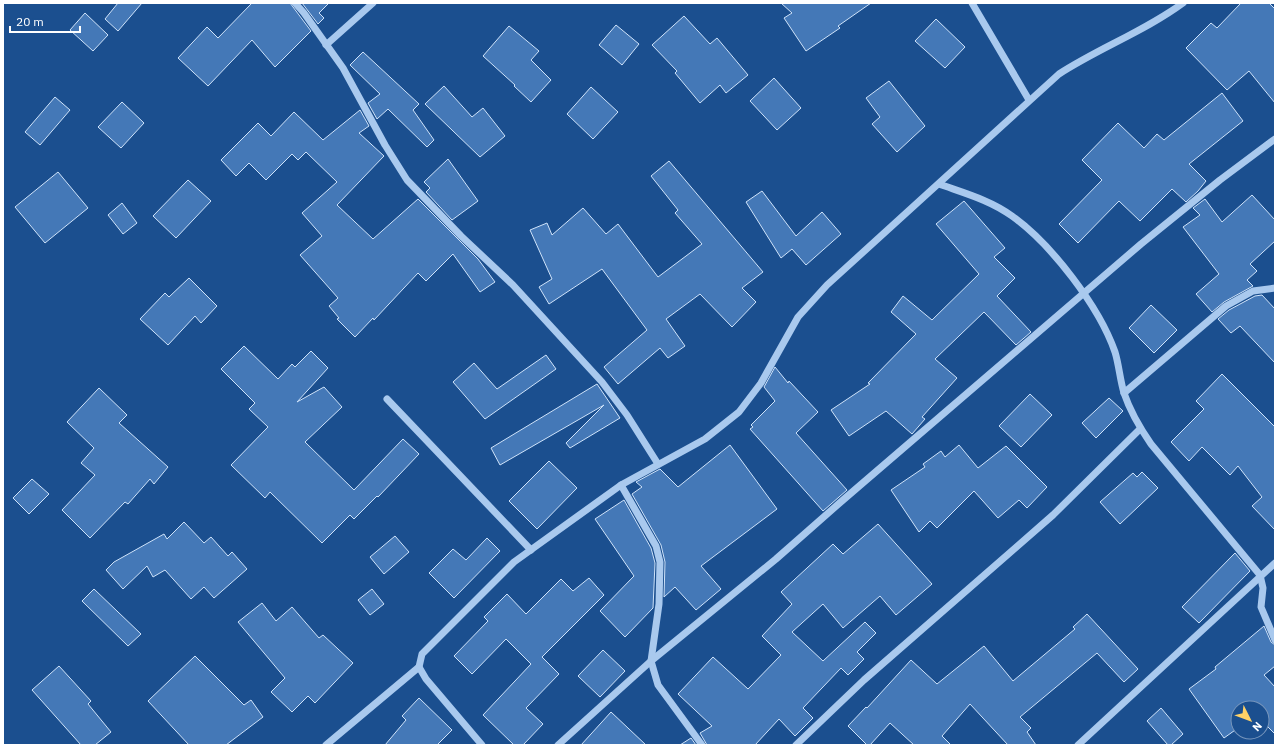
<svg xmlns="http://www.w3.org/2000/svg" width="1278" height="748" font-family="'IBM Plex Sans',sans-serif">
<rect width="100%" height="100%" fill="#1b4f8f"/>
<g fill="#4478b7" stroke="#cfe3fa">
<polygon points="118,3 142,3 118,31 105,19"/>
<polygon points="252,3 290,3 311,31 275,67 252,40 208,86 178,58 207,27 218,38"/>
<polygon points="302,3 329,3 319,13 324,18 318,24"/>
<polygon points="781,3 871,3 838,26 840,28 806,51 784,18 792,13"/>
<polygon points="1241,3 1269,3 1275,9 1275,103 1249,71 1227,90 1186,48 1211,23 1217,28"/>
<polygon points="85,13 108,35 93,51 70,30"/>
<polygon points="684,16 710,44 717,38 748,75 726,93 720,85 700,103 675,73 677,71 652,45"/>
<polygon points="936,19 965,47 945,68 915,41"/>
<polygon points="616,25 639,44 622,65 599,45"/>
<polygon points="509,26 539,51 531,60 551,80 531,102 514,86 515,85 483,56"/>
<polygon points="363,52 419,104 413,110 434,140 427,147 388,109 377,119 368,103 380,94 350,65"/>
<polygon points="774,78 801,108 777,130 750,101"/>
<polygon points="889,81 925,126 897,152 872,124 880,117 866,98"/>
<polygon points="444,86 472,117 483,108 505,136 480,157 425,104"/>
<polygon points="591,87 618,112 593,139 567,114"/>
<polygon points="1222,93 1243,121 1189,164 1206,181 1198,191 1186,202 1172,189 1140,221 1119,201 1078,243 1059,224 1102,180 1082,160 1118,123 1144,148 1157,134 1164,140"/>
<polygon points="55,97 70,110 40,145 25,132"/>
<polygon points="122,102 144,123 121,148 98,127"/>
<polygon points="360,110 369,126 359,133 384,156 337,205 373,239 418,199 478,259 495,282 480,292 453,254 426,281 418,273 374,320 373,318 355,337 337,319 339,318 329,306 338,298 300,255 322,236 302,213 337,182 306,152 298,160 292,154 266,180 249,163 236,176 221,160 258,123 271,136 294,112 323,140"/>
<polygon points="448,159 478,201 452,220 426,192 430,188 424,182"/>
<polygon points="669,161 763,272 742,288 756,302 732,327 700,294 666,319 685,346 668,358 660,348 618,384 604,367 647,330 602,269 549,304 539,287 552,279 530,230 547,223 552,235 583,208 606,234 618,224 658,277 702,244 675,213 678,210 651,176"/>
<polygon points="58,172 88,208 45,243 15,207"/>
<polygon points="188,180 211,201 176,238 153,216"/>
<polygon points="762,191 796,236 822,212 841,234 806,265 792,249 781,258 746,202"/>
<polygon points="1252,195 1275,220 1275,241 1250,264 1257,271 1247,280 1253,286 1224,302 1212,312 1196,294 1219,274 1183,227 1200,215 1193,208 1205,199 1222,222"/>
<polygon points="964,201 1005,248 994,257 1015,278 997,296 1031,332 1016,345 984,312 935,359 957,378 922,417 925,419 912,434 886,411 849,436 831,410 870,384 868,383 916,334 891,312 903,296 932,320 979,274 936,224"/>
<polygon points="122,203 137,223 123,234 108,215"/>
<polygon points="189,278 217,306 201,323 195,316 168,345 140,319 165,293 169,297"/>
<polygon points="1262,295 1275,309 1275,363 1240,326 1231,333 1218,319 1229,310 1255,296"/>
<polygon points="1151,305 1177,330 1154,353 1129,328"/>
<polygon points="244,346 278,379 292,364 295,367 311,351 328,368 297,402 324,387 342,407 305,442 354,490 403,439 419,454 378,497 377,496 354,519 350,515 322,543 270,492 265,498 231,465 268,427 249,409 255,403 221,369"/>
<polygon points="546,355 556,369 485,419 453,382 474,363 497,389"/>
<polygon points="775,367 788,383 789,381 818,412 796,433 847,490 823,511 750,429 753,427 751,425 775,401 764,387"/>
<polygon points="1222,374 1275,427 1275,530 1252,506 1262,497 1238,466 1230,475 1202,447 1189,461 1171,442 1204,409 1196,401"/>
<polygon points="597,384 620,418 570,448 566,443 604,405 500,465 491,448"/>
<polygon points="99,388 127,415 119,423 168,467 154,484 150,479 128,504 125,502 90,538 62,510 95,475 81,463 94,448 67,422"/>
<polygon points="1030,394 1052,415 1021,447 999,426"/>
<polygon points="1109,398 1123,411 1096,438 1082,423"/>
<polygon points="730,445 777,509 701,566 721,589 696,610 675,587 664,597 665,562 661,545 632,494 642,487 636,482 660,469 678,487"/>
<polygon points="959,445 978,468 1006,446 1047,487 1027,508 1019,500 998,518 974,491 937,528 930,521 919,532 891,490 925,467 923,464 941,451 945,457"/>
<polygon points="549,461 577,488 537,529 509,501"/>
<polygon points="1142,472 1158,488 1120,524 1100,502 1133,473 1137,477"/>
<polygon points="32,479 49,494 29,514 13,498"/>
<polygon points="624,500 651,548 655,563 653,608 625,637 600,611 634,576 595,519"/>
<polygon points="184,522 204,543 211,537 228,556 232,552 247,569 214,598 204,587 191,599 165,570 153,577 147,566 123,589 106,570 114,562 164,534 167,539"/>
<polygon points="878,524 932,584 896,615 880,596 843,628 823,604 792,632 823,661 865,622 876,633 857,652 864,659 848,675 841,668 803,708 813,718 795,736 779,719 755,745 707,745 700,733 712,726 678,694 713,657 748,689 781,655 762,636 792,604 781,592 833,544 843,554"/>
<polygon points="395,536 409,552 384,574 370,557"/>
<polygon points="487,538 500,551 454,598 429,573 453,549 466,560"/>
<polygon points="1235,553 1250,571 1199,623 1182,607"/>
<polygon points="589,578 604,595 542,657 559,674 526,708 543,724 523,745 514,745 483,715 531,664 506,639 472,674 454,656 488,621 484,617 507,594 526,614 561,579 573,591"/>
<polygon points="94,589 141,634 128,646 82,601"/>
<polygon points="372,589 384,604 370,615 358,600"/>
<polygon points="262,603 276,621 292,607 319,638 323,635 353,663 315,703 308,696 292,712 271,692 285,678 238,622"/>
<polygon points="1087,614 1138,669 1124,682 1097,653 1020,717 1031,728 1027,732 1036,745 1008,745 970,704 942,736 951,745 914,745 890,723 870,745 867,745 848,726 866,707 867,708 911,660 937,684 984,646 1013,681 1075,629 1073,627"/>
<polygon points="1264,626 1271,642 1275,645 1275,666 1264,675 1275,687 1275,734 1262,721 1262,708 1238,708 1238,728 1224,738 1189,689 1216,669 1215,667"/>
<polygon points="603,650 625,671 600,697 578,676"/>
<polygon points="195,656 244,705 251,700 263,717 226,745 189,745 148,701"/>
<polygon points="59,666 91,701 88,704 111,732 95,745 81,745 32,690"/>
<polygon points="419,698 452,730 437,745 385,745 406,720 402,716"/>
<polygon points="1161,708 1183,734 1171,745 1168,745 1147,721"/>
<polygon points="611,712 646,745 581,745"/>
<polygon points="691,738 696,745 680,745"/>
</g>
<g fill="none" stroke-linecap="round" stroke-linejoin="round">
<g stroke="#a9c9ee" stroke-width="7">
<polyline points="295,3 304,13 343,68 385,145 407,180 461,236 513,285 602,382 627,415 658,464"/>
<polyline points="972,3 1029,100"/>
<polyline points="326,45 373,3"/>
<path d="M 939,184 C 964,193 990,200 1012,216 C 1051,244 1099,306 1115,352 C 1119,365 1120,380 1124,393 C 1130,411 1140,428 1151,444 L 1260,575 L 1263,588 L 1261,607 L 1275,640"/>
<polyline points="1124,393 1226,306 1253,291 1275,288"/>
<polyline points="387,399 531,550"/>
<polyline points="621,485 656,546 660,562 659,604 651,661 658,685 702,745"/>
<polyline points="326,745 419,667"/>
<path d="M 482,745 L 426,679 L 419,667 L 422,654 L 514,562 L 621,485 L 705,439 L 739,412 L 761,383 L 798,317 L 827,285 L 1059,74 C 1099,48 1145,31 1183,3"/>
<polyline points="558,745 651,661 776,559 843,500 1141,244 1220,180 1275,139"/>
<polyline points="796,745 864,680 1053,515 1140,429"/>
<polyline points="1078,745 1275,563"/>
</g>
</g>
<rect width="1278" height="748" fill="none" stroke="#ffffff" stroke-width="8"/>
<g transform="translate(1250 720) rotate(132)"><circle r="19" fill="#1b4f8f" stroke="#7695bc"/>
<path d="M0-3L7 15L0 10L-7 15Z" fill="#ffd166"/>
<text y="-6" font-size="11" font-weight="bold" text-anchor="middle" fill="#ffffff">N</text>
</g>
<path d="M10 26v6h70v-6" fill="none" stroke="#ffffff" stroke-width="2"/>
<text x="16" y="26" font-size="12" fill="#ffffff" stroke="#1b4f8f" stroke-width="3" paint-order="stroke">20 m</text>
</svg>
